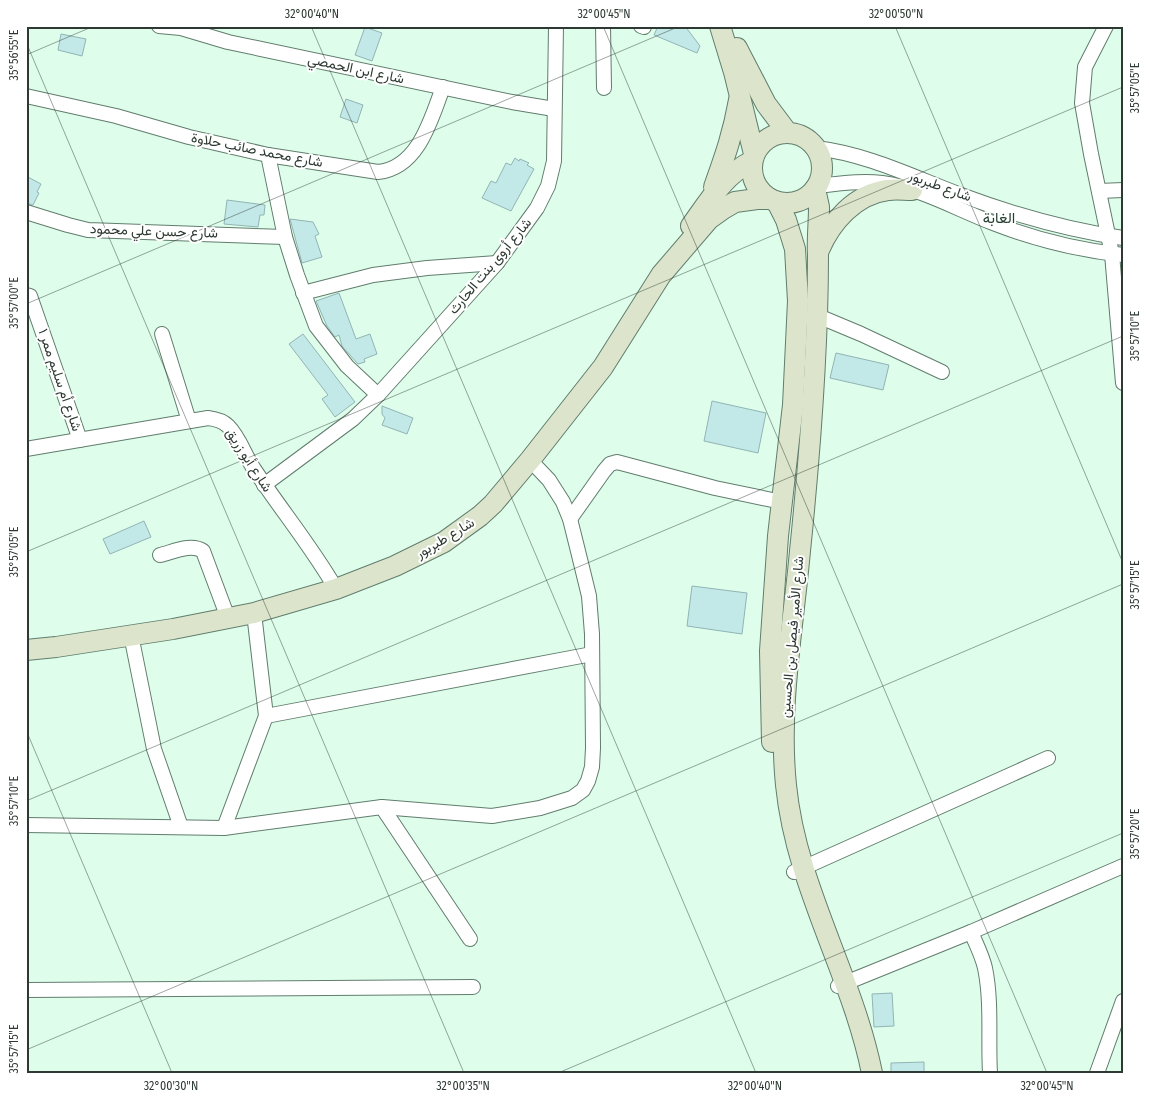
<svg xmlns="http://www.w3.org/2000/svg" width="1149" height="1099" font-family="'Fira Sans Condensed',Vazirmatn,sans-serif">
<rect width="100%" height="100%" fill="#defdeb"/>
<g fill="#c2e8e7" stroke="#90b5b4">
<polygon points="658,26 685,26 700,46 697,53 654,35"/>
<polygon points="365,27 382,33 372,61 355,55"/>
<polygon points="61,34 86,39 82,56 58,50"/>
<polygon points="346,99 363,105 357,123 340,117"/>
<polygon points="515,158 519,161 520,159 529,163 527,165 534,169 511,211 482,198 491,181 496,183 506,163 511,165"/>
<polygon points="26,176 41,184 37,192 39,193 33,205 26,203"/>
<polygon points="227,200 265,205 264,215 260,215 258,227 224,224"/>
<polygon points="290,219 313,222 319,234 315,236 322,257 302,263"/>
<polygon points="339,293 356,339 370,334 377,354 364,359 365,362 358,364 342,346 339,335 335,337 327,326 316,301"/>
<polygon points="303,334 355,402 335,417 322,399 328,395 289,344"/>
<polygon points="836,353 889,365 883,390 830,378"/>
<polygon points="712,401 766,413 758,453 704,441"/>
<polygon points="382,406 413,418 407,434 382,425 385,418 382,414"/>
<polygon points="144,521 151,537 110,554 103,539"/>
<polygon points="692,586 747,593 742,634 687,626"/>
<polygon points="892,993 894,1026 874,1027 872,994"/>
<polygon points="924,1062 924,1073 891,1073 891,1063"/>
</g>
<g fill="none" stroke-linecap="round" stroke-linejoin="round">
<g stroke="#617d6d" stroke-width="16">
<g id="street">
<polyline points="159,26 181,28 228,42 512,102 554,109"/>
<polyline points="603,26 604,88"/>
<polyline points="641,26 644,27"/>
<polyline points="1106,26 1085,67 1082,103 1091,154 1112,254 1123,383"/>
<path d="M 26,96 L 116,116 L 189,137 L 268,155 L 378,172 C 418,168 431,120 443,87"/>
<path d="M 816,148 C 867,154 913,177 961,195 C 1012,214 1068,230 1123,238"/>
<polyline points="268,155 285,237 297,275 316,326 347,366 378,395"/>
<path d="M 817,186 C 838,184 861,180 882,183 C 921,188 956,209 993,223 C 1034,239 1079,250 1123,255"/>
<polyline points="1099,191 1123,190"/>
<polyline points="26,212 68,225 88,230 285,237"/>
<polyline points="303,293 373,275 427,268 497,263"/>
<polyline points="26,295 30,296 80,440"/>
<polyline points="818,316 861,334 942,372"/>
<polyline points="162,334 189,421"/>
<path d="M 26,449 L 208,418 C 216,419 223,421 228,426 C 240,438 245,456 254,469 C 281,510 312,547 336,589"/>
<polyline points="264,485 353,419 378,395 497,263 537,208 548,186 554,161 556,26"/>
<polyline points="570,519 604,471 610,464 617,462 715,488 782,502"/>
<path d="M 160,555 C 173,552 191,543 203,551 L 228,618"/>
<polyline points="131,635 154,749 181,827"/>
<polyline points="266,716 592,654"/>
<polyline points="382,807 470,939"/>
<polyline points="26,825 224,828 382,807 492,816 540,808 572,798 583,790 588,781 592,767 593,748 592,634 589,596 577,547 570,519 563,502 549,480 530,460"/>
<polyline points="224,828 266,716 254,613"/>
<polyline points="794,872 1048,758"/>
<path d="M 971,932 C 976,944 982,955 985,968 C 992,1002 988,1039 990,1073"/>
<polyline points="838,986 971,932 1123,866"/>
<polyline points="26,990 473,987"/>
<polyline points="1097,1073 1123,1001"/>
</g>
</g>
<g stroke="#617d6d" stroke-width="22">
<g id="secondary">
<polyline points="720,26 734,72 754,154"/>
<polyline points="737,48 766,104 787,132"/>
<circle cx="787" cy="168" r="35"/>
<path d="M 714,187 C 725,156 733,134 739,100"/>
<path d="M 815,189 L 819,207 C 819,223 817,239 818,255 C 818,354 810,453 800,551 C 793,629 778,707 786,785 C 796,887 852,974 872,1073"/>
<path d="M 691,226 C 709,201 724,175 752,161"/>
<path d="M 819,250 C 831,222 855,194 888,190 C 896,189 904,190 912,190"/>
<polyline points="26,650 56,647 173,629 254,613 336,589 395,566 444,542 480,516 493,504 530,460 603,367 661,275 709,219 723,209 735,202 757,199 770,199"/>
<polyline points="772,742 770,651 778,536 793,405 798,301 795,249 786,220 777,202"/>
</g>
</g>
<use href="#street" stroke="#fff" stroke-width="14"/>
<use href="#secondary" stroke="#dce5cb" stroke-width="20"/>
</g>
<path fill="none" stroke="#2d3932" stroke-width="1" stroke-opacity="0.45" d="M 311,26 L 756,1073M 603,26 L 1047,1073M 895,26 L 1123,563M 26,42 L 464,1073M 26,55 L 94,26M 26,304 L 680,26M 26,552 L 1123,87M 26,730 L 172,1073M 26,801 L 1123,336M 26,1050 L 1123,584M 558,1073 L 1123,833"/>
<g text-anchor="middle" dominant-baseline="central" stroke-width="4" stroke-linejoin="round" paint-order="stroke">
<g font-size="14" fill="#2d3932" stroke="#fff">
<text transform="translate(356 69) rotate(12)">شارع ابن الحمصي</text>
<text transform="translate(257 150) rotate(11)">شارع محمد صائب حلاوة</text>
<text transform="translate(940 186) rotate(20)">شارع طبربور</text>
<text transform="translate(154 231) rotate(2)">شارع حسن علي محمود</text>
<text transform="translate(490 266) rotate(-50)">شارع أروى بنت الحارث</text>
<text transform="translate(60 380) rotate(71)">شارع أم سليم ممر ١</text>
<text transform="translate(249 460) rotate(57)">شارع أبو زريق</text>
<text transform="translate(445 538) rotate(-31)">شارع طبربور</text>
<text transform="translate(792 637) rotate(-85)">شارع الأمير فيصل بن الحسين</text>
</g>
<g font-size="15" fill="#243e30" stroke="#fff">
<text x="999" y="218">الغابة</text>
</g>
</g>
<rect width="1149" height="1099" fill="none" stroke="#ffffff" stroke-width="55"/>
<rect x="28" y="28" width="1094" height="1044" fill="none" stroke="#2d3932" stroke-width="2"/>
<g font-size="12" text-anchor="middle" fill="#2d3932">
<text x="312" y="18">32°00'40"N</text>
<text x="604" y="18">32°00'45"N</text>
<text x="896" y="18">32°00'50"N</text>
<text transform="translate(14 55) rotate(-90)" y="4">35°56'55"E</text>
<text transform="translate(1135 88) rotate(-90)" y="4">35°57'05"E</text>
<text transform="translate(14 303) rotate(-90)" y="4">35°57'00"E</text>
<text transform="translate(1135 336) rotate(-90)" y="4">35°57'10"E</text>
<text transform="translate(14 552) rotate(-90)" y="4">35°57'05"E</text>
<text transform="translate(1135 585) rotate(-90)" y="4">35°57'15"E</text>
<text transform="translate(14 801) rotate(-90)" y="4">35°57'10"E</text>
<text transform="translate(1135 834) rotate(-90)" y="4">35°57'20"E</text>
<text transform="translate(14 1049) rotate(-90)" y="4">35°57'15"E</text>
<text x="171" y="1090">32°00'30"N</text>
<text x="463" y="1090">32°00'35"N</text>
<text x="755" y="1090">32°00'40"N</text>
<text x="1047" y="1090">32°00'45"N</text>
</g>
</svg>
